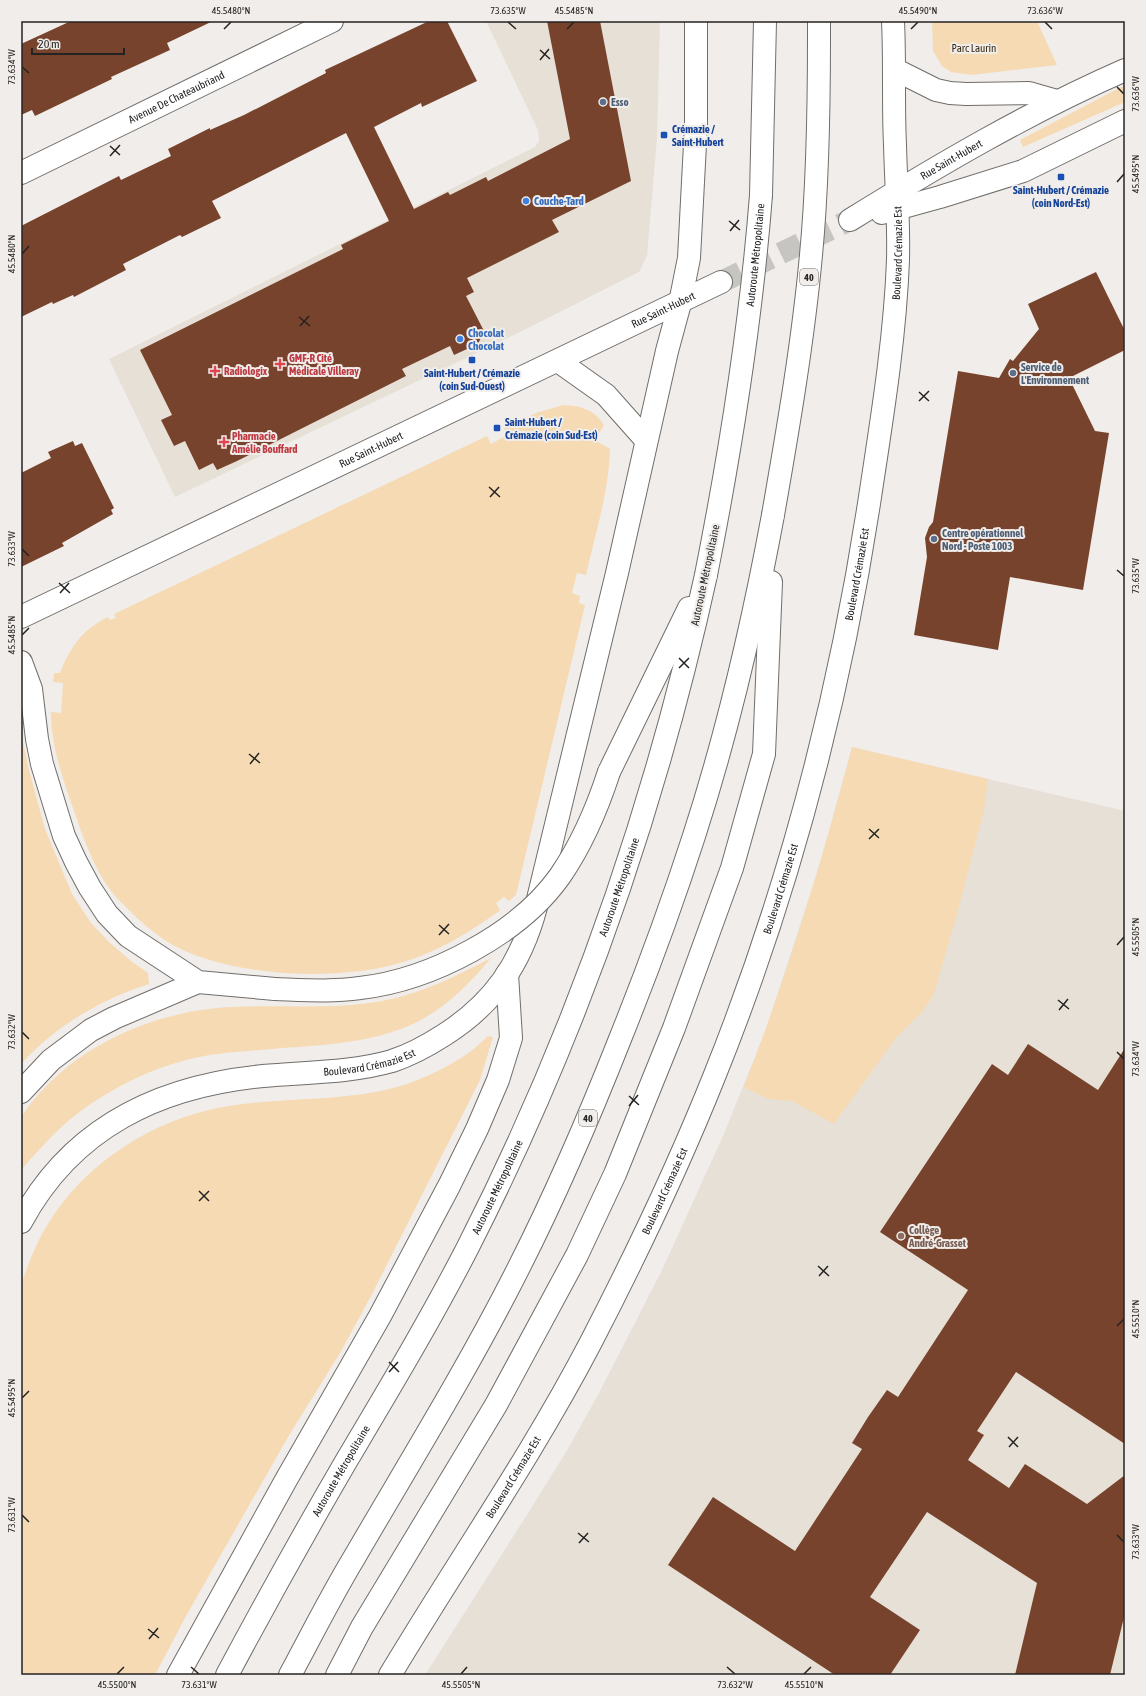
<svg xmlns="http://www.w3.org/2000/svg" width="1146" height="1696" font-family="'Asap Condensed',sans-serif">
<rect width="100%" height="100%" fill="#f0edea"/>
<g fill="#e7e0d7">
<polygon points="486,21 660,21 657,139 647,256 639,272 514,335 175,497 109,359 535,147 539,141 538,130"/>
<polygon points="852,747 1125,811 1125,1675 425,1675 530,1510 566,1452 599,1393 663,1268 723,1136 765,1032 820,864"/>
</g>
<g fill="#f6dab4">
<polygon points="932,21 1037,21 1057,65 972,75 951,72 942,66 933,51"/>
<polygon points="1125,86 1125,102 1023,147 1020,140 1119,88"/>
<path d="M 563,405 C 581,406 594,409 604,425 L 597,437 L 598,442 L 610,449 C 609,492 595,534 586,575 L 577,573 L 572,593 L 580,596 L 579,603 L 585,605 L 516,895 L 509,901 L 504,897 L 496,903 L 500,910 L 498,912 C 468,933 436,953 400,963 C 339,981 239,977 181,949 C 157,938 134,916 116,897 C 96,874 84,840 74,811 C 63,779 51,746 51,712 L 61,713 L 63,683 L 53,682 L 54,673 L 60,673 C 70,647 83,629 108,617 L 110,620 L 116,618 L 114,614 L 487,436 L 491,444 L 507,435 L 504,428 L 536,413 Z"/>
<path d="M 21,733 L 29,770 L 45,829 L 72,894 L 91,923 L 110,943 L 131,961 L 148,973 L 149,984 C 101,999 54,1027 21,1064 Z"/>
<path d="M 852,747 L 988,779 L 984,810 L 959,907 L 934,994 L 923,1011 L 896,1038 L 834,1124 L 792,1101 L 768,1099 L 744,1087 C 787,976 822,862 852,747 Z"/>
<path d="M 491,958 C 470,983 448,1006 419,1021 C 370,1046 312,1045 259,1050 C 239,1052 218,1053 199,1057 C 151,1067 104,1091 67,1122 C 50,1137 35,1154 21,1170 L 21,1117 C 64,1053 140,1016 216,1008 C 271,1003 327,1011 382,1001 C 421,994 456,976 491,958 Z"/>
<path d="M 488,1036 L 493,1037 L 480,1080 L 371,1296 L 340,1353 L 288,1437 L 186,1616 L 155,1675 L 21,1675 L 21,1285 C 28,1265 35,1245 46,1227 C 85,1162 154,1118 229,1106 C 284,1097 342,1102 397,1087 C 420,1081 457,1063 475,1048 C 479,1044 484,1040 488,1036 Z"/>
</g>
<g fill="#77432c">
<polygon points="71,21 213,21 167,43 170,50 111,77 112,79 35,116 32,110 21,115 21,44"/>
<polygon points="429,21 447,21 477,81 422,107 421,103 374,127 414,209 448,192 450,195 486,177 488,181 570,139 547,21 600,21 631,181 552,220 559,232 467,278 474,292 466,296 484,331 478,344 454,355 450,346 402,369 406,376 237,461 217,470 213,463 199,470 185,441 174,446 161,420 172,415 140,350 343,249 341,245 389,221 346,133 212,201 221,218 182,237 180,235 123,264 126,270 74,297 73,295 53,304 52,302 21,317 21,226 119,176 121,180 171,156 168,149 210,128 210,130 244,115 326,73 325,70"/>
<polygon points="1096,272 1125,331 1125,350 1069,378 1095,431 1109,433 1083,590 1010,577 998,650 914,635 927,557 925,538 929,527 933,522 958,371 999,378 1010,359 1013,361 1039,329 1028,304"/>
<polygon points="73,441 75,446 82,443 114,508 111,510 113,514 62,543 64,546 21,567 21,473 51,458 48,452"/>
<polygon points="1028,1044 1098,1090 1125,1048 1125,1444 1016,1372 977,1431 984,1435 968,1460 1009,1488 1025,1464 1087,1504 1125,1475 1125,1613 1110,1675 1015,1675 1037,1583 927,1512 870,1597 920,1630 890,1675 835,1675 668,1565 713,1497 795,1551 862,1449 852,1443 868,1417 887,1390 898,1397 968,1290 880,1232 992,1064 1008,1075"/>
</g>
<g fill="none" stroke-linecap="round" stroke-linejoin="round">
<polyline stroke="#c7c5c2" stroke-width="22" stroke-dasharray="22 11" stroke-linecap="butt" points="721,282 850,220"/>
<g stroke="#706e6b" stroke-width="24">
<g id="street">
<path id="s1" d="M 21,173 L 332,21"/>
</g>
</g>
<g stroke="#706e6b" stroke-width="24">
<g id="secondary">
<polyline points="894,69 936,90 950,93 966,94 1029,93 1057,101"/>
<polyline points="882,213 940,197 1023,171 1125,121"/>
<path id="s2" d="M 850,220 C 939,165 1029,112 1125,70"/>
<polyline points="558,361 606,395 646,440"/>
<path id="s3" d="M 21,617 L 721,282"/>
<path id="s4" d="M 21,1222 C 72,1127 159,1086 263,1076 C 305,1072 350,1073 392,1061 C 410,1055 427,1046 444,1035 C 493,1004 521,964 536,907 L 617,573 L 667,351 L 680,303 L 689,258 L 696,125 L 696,21"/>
<path id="s5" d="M 390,1675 C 457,1563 531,1457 591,1342 C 636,1255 678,1167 714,1077 C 789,891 840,695 870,497 C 882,418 895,339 898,260 C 899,222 896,183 895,145 C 893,104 895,62 893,21"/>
</g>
</g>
<g stroke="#706e6b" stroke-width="24">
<g id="highway">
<polyline points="819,21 819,37"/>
<polyline points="761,195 765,21"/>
<polyline points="21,662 31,689 37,739 42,764 64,836 76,862 90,888 107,914 128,936 198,982 275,989"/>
<polyline points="609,772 689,608"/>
<polyline points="21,1092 51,1060 91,1030 114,1018 198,982"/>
<polyline points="178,1675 286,1480 380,1316 449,1186 477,1129 498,1080 511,1038 507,974"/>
<path id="s6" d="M 227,1675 C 266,1602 306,1530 348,1458 C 389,1389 431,1319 468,1247 C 576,1035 655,808 706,575"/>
<path d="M 290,1675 C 311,1636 331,1596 354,1558 C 408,1465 465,1373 514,1277 C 554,1199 588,1120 620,1039 C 647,972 672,904 694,836 C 728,731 753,623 773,515"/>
<polyline points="337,1675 362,1627 391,1579 496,1405 577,1255 615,1174 674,1028 732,868 764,754 771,582"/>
</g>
</g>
<use href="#street" stroke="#fff" stroke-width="22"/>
<use href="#secondary" stroke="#fff" stroke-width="22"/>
<use href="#highway" stroke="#fff" stroke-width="22"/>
<g stroke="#706e6b" stroke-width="24" stroke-linecap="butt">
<g id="highway-bridge">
<path d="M 773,515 C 788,429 803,342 811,255 C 818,183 819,110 819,37"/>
<path id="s7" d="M 706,575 C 731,449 751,323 761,195"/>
<path d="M 275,989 C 304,990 332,992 360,988 C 431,980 519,934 560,876 C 582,844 597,809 609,772"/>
</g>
</g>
<use href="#highway-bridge" stroke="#fff" stroke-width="22"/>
</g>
<path fill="none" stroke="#242322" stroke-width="1.5" d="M 508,22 L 516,29M 1045,22 L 1052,29M 224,29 L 231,22M 567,29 L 574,22M 911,29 L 918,22M 540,50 L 550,59M 540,60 L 549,49M 22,67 L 29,73M 1117,87 L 1124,94M 110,146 L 120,155M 110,156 L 120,145M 1117,182 L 1124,174M 729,221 L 740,230M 730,231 L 739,220M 22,254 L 29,246M 299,317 L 310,326M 300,326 L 309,316M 919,392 L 929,401M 919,401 L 929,391M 489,487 L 500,497M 490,497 L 499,487M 22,549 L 29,556M 1117,570 L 1124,576M 59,583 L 70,593M 60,593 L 69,583M 22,635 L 29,628M 679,658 L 689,668M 679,668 L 689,658M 249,754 L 260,763M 250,764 L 259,753M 869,829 L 879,838M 869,839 L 879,829M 439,925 L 449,934M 439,935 L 449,924M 1117,945 L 1124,937M 1058,1000 L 1069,1009M 1059,1010 L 1068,999M 22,1032 L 29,1039M 1117,1052 L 1124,1059M 629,1096 L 639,1105M 629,1106 L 638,1095M 199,1191 L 209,1201M 199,1201 L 209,1191M 818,1266 L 829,1276M 819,1276 L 828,1266M 1117,1326 L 1124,1319M 389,1362 L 399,1372M 389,1372 L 398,1362M 22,1398 L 29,1391M 1008,1437 L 1018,1447M 1009,1447 L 1018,1437M 22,1515 L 29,1522M 578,1533 L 589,1542M 1117,1535 L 1124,1542M 579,1543 L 588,1533M 148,1629 L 159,1638M 149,1639 L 158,1628M 191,1667 L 199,1674M 727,1667 L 735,1674M 117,1674 L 124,1667M 461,1674 L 467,1667M 804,1674 L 811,1667"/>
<g fill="#5c6f8a" stroke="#f0edea" stroke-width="1.5">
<circle cx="603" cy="102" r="4"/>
<circle cx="1013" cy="373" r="4"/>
<circle cx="934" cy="539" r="4"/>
</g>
<g fill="#1a4fb4" stroke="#f0edea" stroke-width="1.5">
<rect x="660" y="131" width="8" height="8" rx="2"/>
<rect x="1057" y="173" width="8" height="8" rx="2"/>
<rect x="468" y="356" width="8" height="8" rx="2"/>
<rect x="493" y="424" width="8" height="8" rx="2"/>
</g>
<g fill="#3f7fe0" stroke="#f0edea" stroke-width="1.5">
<circle cx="526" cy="201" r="4"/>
<circle cx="460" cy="339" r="4"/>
</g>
<g fill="#e0444e" stroke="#f0edea" stroke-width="1.5">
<path d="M278 358h4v4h4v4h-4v4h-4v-4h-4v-4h4z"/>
<path d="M213 365h4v4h4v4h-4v4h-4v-4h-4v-4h4z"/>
<path d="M222 436h4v4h4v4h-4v4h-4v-4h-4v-4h4z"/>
</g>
<circle fill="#8d6e63" stroke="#f0edea" stroke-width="1.5" cx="901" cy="1236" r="4"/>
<g text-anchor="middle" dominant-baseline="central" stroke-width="4" stroke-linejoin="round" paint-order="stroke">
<g fill="#f0edea" stroke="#61605e" stroke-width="1">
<rect x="800" y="269" width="18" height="16" rx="3"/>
<rect x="579" y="1110" width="18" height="16" rx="3"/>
</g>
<g font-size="10" font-weight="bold" fill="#242322">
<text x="809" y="277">40</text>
<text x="588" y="1118">40</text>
</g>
<g font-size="11" fill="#382911" stroke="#f0edea">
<text x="974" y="48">Parc Laurin</text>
</g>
<g font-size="11" fill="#242322" stroke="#f0edea">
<text stroke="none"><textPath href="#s1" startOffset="173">Avenue De Chateaubriand</textPath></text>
<text stroke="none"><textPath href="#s2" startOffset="118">Rue Saint-Hubert</textPath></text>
<text stroke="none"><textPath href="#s5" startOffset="1529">Boulevard Crémazie Est</textPath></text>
<text stroke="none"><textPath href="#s7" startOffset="324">Autoroute Métropolitaine</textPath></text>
<text stroke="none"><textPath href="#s3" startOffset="712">Rue Saint-Hubert</textPath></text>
<text stroke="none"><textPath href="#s3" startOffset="388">Rue Saint-Hubert</textPath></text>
<text transform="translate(705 575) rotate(-78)">Autoroute Métropolitaine</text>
<text stroke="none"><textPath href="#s5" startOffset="1205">Boulevard Crémazie Est</textPath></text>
<text stroke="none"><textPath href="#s6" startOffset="882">Autoroute Métropolitaine</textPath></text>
<text stroke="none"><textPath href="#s5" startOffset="881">Boulevard Crémazie Est</textPath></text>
<text stroke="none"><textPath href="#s4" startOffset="403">Boulevard Crémazie Est</textPath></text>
<text stroke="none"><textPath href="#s6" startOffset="558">Autoroute Métropolitaine</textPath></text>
<text stroke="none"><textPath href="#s5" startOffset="557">Boulevard Crémazie Est</textPath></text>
<text stroke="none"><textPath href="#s6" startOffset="234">Autoroute Métropolitaine</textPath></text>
<text stroke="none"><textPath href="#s5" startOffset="233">Boulevard Crémazie Est</textPath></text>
</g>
<g font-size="11" font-weight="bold" fill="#4e5e75" stroke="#f0edea" text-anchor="start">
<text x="611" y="102">Esso</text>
<text x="1021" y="367">Service de<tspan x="1021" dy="13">L'Environnement</tspan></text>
<text x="942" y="533">Centre opérationnel<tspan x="942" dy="13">Nord - Poste 1003</tspan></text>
</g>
<g font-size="11" font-weight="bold" fill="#164399" stroke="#f0edea" text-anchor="start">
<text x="672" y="129">Crémazie /<tspan x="672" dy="13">Saint-Hubert</tspan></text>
<text x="1061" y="190" text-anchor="middle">Saint-Hubert / Crémazie<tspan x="1061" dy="13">(coin Nord-Est)</tspan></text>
<text x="472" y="373" text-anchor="middle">Saint-Hubert / Crémazie<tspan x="472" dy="13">(coin Sud-Ouest)</tspan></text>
<text x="505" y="422">Saint-Hubert /<tspan x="505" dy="13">Crémazie (coin Sud-Est)</tspan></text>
</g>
<g font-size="11" font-weight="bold" fill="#366cbe" stroke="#f0edea" text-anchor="start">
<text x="534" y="201">Couche-Tard</text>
<text x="468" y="333">Chocolat<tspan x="468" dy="13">Chocolat</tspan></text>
</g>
<g font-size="11" font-weight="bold" fill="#be3a42" stroke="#f0edea" text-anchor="start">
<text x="289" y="358">GMF-R Cité<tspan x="289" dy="13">Médicale Villeray</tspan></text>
<text x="224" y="371">Radiologix</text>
<text x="232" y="436">Pharmacie<tspan x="232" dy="13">Amélie Bouffard</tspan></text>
</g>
<g font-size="11" font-weight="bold" fill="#785e54" stroke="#f0edea" text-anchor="start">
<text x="909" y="1230">Collège<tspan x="909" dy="13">André-Grasset</tspan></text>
</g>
</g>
<rect width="1146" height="1696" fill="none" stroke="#f0edea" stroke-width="44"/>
<path d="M32 48v6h92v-6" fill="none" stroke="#242322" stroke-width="2"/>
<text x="38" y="48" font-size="12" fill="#242322" stroke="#f0edea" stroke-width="3" paint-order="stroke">20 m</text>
<rect x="22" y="22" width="1102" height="1652" fill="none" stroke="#242322" stroke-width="1.5"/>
<g font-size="10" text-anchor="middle" fill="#242322">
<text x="231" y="14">45.5480°N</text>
<text x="508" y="14">73.635°W</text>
<text x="574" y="14">45.5485°N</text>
<text x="918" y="14">45.5490°N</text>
<text x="1045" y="14">73.636°W</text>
<text transform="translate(11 67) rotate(-90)" y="4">73.634°W</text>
<text transform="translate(1135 94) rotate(-90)" y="4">73.636°W</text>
<text transform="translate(1135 174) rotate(-90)" y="4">45.5495°N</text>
<text transform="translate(11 254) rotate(-90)" y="4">45.5480°N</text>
<text transform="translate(11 549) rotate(-90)" y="4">73.633°W</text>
<text transform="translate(1135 576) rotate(-90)" y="4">73.635°W</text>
<text transform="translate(11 635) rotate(-90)" y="4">45.5485°N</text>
<text transform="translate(1135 937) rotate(-90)" y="4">45.5505°N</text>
<text transform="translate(11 1032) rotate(-90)" y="4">73.632°W</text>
<text transform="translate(1135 1059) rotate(-90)" y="4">73.634°W</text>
<text transform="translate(1135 1319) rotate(-90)" y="4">45.5510°N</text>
<text transform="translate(11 1398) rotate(-90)" y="4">45.5495°N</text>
<text transform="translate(11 1515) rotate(-90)" y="4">73.631°W</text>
<text transform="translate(1135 1542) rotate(-90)" y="4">73.633°W</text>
<text x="117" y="1688">45.5500°N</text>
<text x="199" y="1688">73.631°W</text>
<text x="461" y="1688">45.5505°N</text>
<text x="735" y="1688">73.632°W</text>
<text x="804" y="1688">45.5510°N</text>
</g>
</svg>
